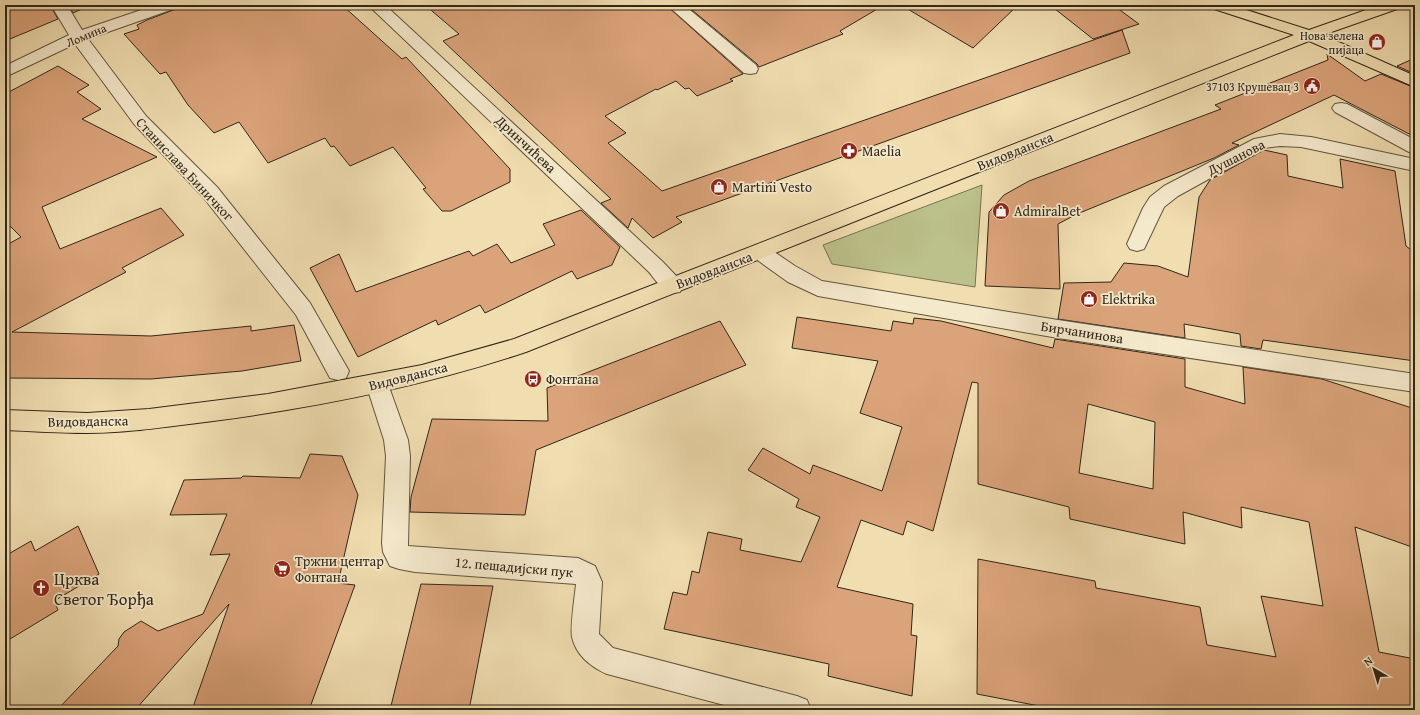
<svg xmlns="http://www.w3.org/2000/svg" width="1420" height="715" font-family="'Gentium Book Plus',serif">
<rect width="100%" height="100%" fill="#f0ddb0"/>
<filter id="stains"><feTurbulence type="fractalNoise" baseFrequency=".005" numOctaves="4"/><feColorMatrix values="0 0 0 0 .2 0 0 0 0 .09 0 0 0 0 .02 0 0 0 .5 -.17"/></filter>
<radialGradient id="worn" r=".72"><stop offset=".6" stop-color="#630" stop-opacity="0"/><stop offset="1" stop-color="#630" stop-opacity=".3"/></radialGradient>
<polygon fill="#bcc08a" stroke="#767351" points="982,185 975,287 832,264 823,245"/>
<g fill="#dba37a" stroke="#312618" fill-rule="evenodd">
<polygon points="5,5 50,5 58,19 5,41"/>
<polygon points="69,5 91,5 73,13"/>
<polygon points="180,5 342,5 402,59 406,57 510,169 510,182 451,211 442,211 423,189 426,188 393,147 350,166 334,146 331,147 325,138 268,163 239,122 214,133 188,105 166,72 160,74 124,34 139,29 137,25 147,20 176,9"/>
<polygon points="425,5 666,5 743,74 730,79 733,81 697,96 689,88 685,89 676,81 657,90 656,89 605,116 626,133 608,143 662,191 1122,30 1130,53 676,217 682,222 653,238 632,218 628,228 601,203 611,199 443,41 459,34"/>
<polygon points="686,5 884,5 840,31 843,34 759,67 757,64"/>
<polygon points="901,5 1018,5 973,48"/>
<polygon points="1050,5 1113,5 1139,24 1093,39"/>
<polygon points="1327,54 1365,81 1381,74 1415,88 1415,137 1334,95 1232,143 1239,145 1214,158 1077,214 1058,224 1060,289 985,286 989,212 1004,195 1029,181 1221,109 1215,105 1328,60"/>
<polygon points="1415,58 1415,74 1397,66"/>
<polygon points="58,66 89,85 77,92 101,109 82,119 157,157 42,207 60,249 161,208 184,235 122,268 126,272 12,332 151,336 251,326 251,331 294,325 301,361 242,371 151,379 5,378 5,246 21,237 5,221 5,94"/>
<polygon points="1264,150 1287,155 1288,176 1343,188 1340,159 1395,171 1406,246 1415,253 1415,361 1263,340 1261,349 1241,346 1240,334 1184,324 1185,338 1058,319 1064,283 1111,282 1124,263 1158,266 1188,277 1199,197 1210,180"/>
<polygon points="581,210 620,247 612,265 577,279 572,271 485,313 480,305 438,325 436,320 358,357 310,268 339,254 356,292 469,251 473,256 497,244 511,263 555,245 543,224"/>
<path d="M 797,317 L 891,331 L 893,321 L 913,324 L 914,318 L 941,321 L 1053,348 L 1055,339 L 1185,359 L 1185,387 L 1245,404 L 1243,367 L 1322,379 L 1415,409 L 1415,522 L 1411,522 L 1412,547 L 1355,527 L 1379,652 L 1415,659 L 1415,710 L 1060,710 L 977,694 L 978,559 L 1095,581 L 1096,588 L 1200,607 L 1207,645 L 1276,657 L 1261,596 L 1323,606 L 1309,522 L 1241,507 L 1242,528 L 1183,512 L 1185,544 L 1070,519 L 1069,507 L 978,484 L 978,383 L 972,382 L 933,531 L 907,521 L 903,535 L 861,520 L 837,587 L 913,604 L 911,635 L 917,636 L 912,696 L 828,676 L 829,664 L 664,629 L 673,592 L 687,595 L 692,571 L 699,573 L 708,532 L 742,539 L 740,550 L 801,562 L 820,517 L 796,507 L 799,499 L 748,470 L 763,448 L 810,474 L 813,465 L 882,491 L 902,427 L 860,413 L 878,361 L 792,348 ZM 1088,404 L 1155,422 L 1153,489 L 1079,473 Z"/>
<polygon points="720,321 746,365 536,450 525,515 410,512 411,497 432,419 548,421 547,388"/>
<polygon points="310,454 342,456 358,495 338,583 355,585 309,710 192,710 229,604 135,710 57,710 118,646 119,639 124,632 141,621 158,631 203,614 230,554 210,555 227,514 170,515 184,480 241,478 243,476 300,478"/>
<polygon points="78,526 99,574 54,601 58,610 5,642 5,556 31,541 35,551"/>
<polygon points="421,584 493,586 469,710 390,710"/>
</g>
<g fill="none" stroke-linecap="round" stroke-linejoin="round">
<g stroke="#61543e" stroke-width="2">
<g id="minor">
<polygon points="51,5 67,5 82,30 156,5 179,5 176,8 88,39 146,116 217,187 310,303 349,371 346,378 338,380 330,378 296,315 203,197 134,124 75,44 5,77 5,66 69,35"/>
<path d="M 368,5 L 385,5 L 663,262 L 680,280 L 683,286 L 680,292 C 665,296 658,283 649,272 Z"/>
<polygon points="667,5 684,5 756,65 758,69 756,73 750,74 744,73"/>
<polygon points="1341,103 1347,104 1415,140 1415,154 1409,152 1335,112 1332,108 1335,104"/>
<polygon points="1280,134 1311,137 1415,159 1415,171 1301,147 1280,146 1265,148 1178,196 1164,207 1144,249 1137,251 1130,249 1127,244 1143,208 1150,197 1164,186 1254,139"/>
<polygon points="760,245 767,247 795,266 822,281 1058,320 1415,374 1415,392 1058,338 818,296 788,282 753,257 750,252 753,247"/>
<path d="M 377,375 L 385,377 L 388,384 L 408,440 L 410,456 L 408,546 L 578,558 L 595,566 L 602,582 L 599,634 L 613,648 L 797,696 L 807,700 L 811,710 L 743,710 L 607,674 C 591,667 576,655 572,637 C 570,627 575,595 576,584 L 415,572 L 399,569 L 390,566 L 383,552 L 382,543 L 386,456 L 384,440 L 366,384 L 369,377 Z"/>
</g>
</g>
<g stroke="#312618" stroke-width="2">
<path id="major" d="M 1208,5 L 1231,5 L 1309,30 L 1380,5 L 1403,5 L 1400,8 L 1323,35 L 1415,76 L 1415,87 L 1309,41 L 526,352 C 424,386 319,407 213,421 C 171,426 129,433 87,433 C 59,433 32,431 5,430 L 5,410 L 87,413 L 149,409 L 268,394 L 422,365 L 514,339 L 1294,35 L 1211,8 Z"/>
</g>
<use href="#minor" fill="#f5e9cc" fill-rule="evenodd"/>
<use href="#major" fill="#f0ddb0" fill-rule="evenodd"/>
</g>
<defs>
<g id="shop-disc" transform="scale(0.9)"><circle r="9.5" fill="#8f2418" stroke="#f5e9cc"/><path d="M-5-2.5h2.3a2.7 3.5 0 0 1 5.4 0H5L5.5 6h-11ZM-1.5-2.5h3a1.5 2.3 0 0 0-3 0Z" fill="#fff"/></g>
<g id="civic-disc" transform="scale(0.9)"><circle r="9.5" fill="#8f2418" stroke="#f5e9cc"/><path d="M-.6-6.5H3V-4.5H.6V-3L4-1V1h2V6H-6V1h2V-1L-.6-3ZM-1.2 2.5V6h2.4V2.5Z" fill="#fff"/></g>
<g id="pharmacy-disc" transform="scale(0.9)"><circle r="9.5" fill="#8f2418" stroke="#f5e9cc"/><path d="M-2-6h4v4h4v4h-4v4h-4v-4h-4v-4h4Z" fill="#fff"/></g>
<g id="bus-disc" transform="scale(0.9)"><circle r="9.5" fill="#8f2418" stroke="#f5e9cc"/><path d="M-5-6H5V4H4V6H2V4H-2V6H-4V4H-5ZM-3.5-4V0h7V-4ZM-3.5 1.2v1.5H-2V1.2ZM2 1.2v1.5H3.5V1.2Z" fill="#fff"/></g>
<g id="supermarket-disc" transform="scale(0.9)"><circle r="9.5" fill="#8f2418" stroke="#f5e9cc"/><path d="M-6-5.5h2.5l.6 2H6L4.5 2H-2.5L-4.4-4H-6ZM-1.5 3.2a1.3 1.3 0 1 0 .1 0ZM3 3.2a1.3 1.3 0 1 0 .1 0Z" fill="#fff"/></g>
<g id="church-disc" transform="scale(0.9)"><circle r="9.5" fill="#8f2418" stroke="#f5e9cc"/><path d="M-1.2-6h2.4v3.5h3.3v2.4h-3.3V6h-2.4V-.1h-3.3v-2.4h3.3Z" fill="#fff"/></g>
</defs>
<g fill-rule="evenodd">
<use href="#shop-disc" x="1377" y="42"/>
<use href="#civic-disc" x="1312" y="86"/>
<use href="#pharmacy-disc" x="849" y="151"/>
<use href="#shop-disc" x="719" y="187"/>
<use href="#shop-disc" x="1001" y="211"/>
<use href="#shop-disc" x="1089" y="299"/>
<use href="#bus-disc" x="533" y="379"/>
<use href="#supermarket-disc" x="282" y="569"/>
<use href="#church-disc" x="41" y="588"/>
</g>
<g text-anchor="middle" dominant-baseline="central" stroke-width="3.5" stroke-linejoin="round" paint-order="stroke">
<g font-size="12" fill="#312618" stroke="#f5e9cc">
<text transform="translate(86 35) rotate(-23)">Ломина</text>
</g>
<g font-size="12" fill="#312618" stroke="#f5e9cc" text-anchor="end">
<text x="1364" y="35">Нова зелена<tspan x="1364" dy="14">пијаца</tspan></text>
<text x="1299" y="86">37103 Крушевац 3</text>
</g>
<g font-size="14" fill="#312618" stroke="#f5e9cc">
<text transform="translate(526 144) rotate(43)">Дринчићева</text>
<text transform="translate(1015 151) rotate(-22)">Видовданска</text>
<text transform="translate(1236 157) rotate(-27)">Душанова</text>
<text transform="translate(185 169) rotate(47)">Станислава Биничког</text>
<text transform="translate(714 270) rotate(-21)">Видовданска</text>
<text transform="translate(1082 332) rotate(9)">Бирчанинова</text>
<text transform="translate(408 376) rotate(-14)">Видовданска</text>
<text transform="translate(88 421) rotate(-1)">Видовданска</text>
<text transform="translate(514 567) rotate(5)">12. пешадијски пук</text>
</g>
<g font-size="14" fill="#312618" stroke="#f5e9cc" text-anchor="start">
<text x="862" y="151">Maelia</text>
<text x="732" y="187">Martini Vesto</text>
<text x="1014" y="211">AdmiralBet</text>
<text x="1102" y="299">Elektrika</text>
<text x="546" y="379">Фонтана</text>
<text x="295" y="561">Тржни центар<tspan x="295" dy="16">Фонтана</tspan></text>
</g>
<g font-size="17" fill="#312618" stroke="#f5e9cc" text-anchor="start">
<text x="54" y="578">Црква<tspan x="54" dy="20">Светог Ђорђа</tspan></text>
</g>
</g>
<rect width="1420" height="715" fill="none" stroke="#f0ddb0" stroke-width="20"/>
<rect x="6" y="6" width="1408" height="703" fill="none" stroke="#312618" stroke-width="2"/>
<rect x="10" y="10" width="1400" height="695" fill="none" stroke="#312618"/>
<g transform="translate(1374 669) rotate(322)" stroke="#f5e9cc" stroke-width="3" paint-order="stroke">
<path d="M0-3L7 15L0 10L-7 15Z" fill="#312618"/>
<text y="-6" font-size="11" font-weight="bold" text-anchor="middle" fill="#312618">N</text>
</g>
<rect width="100%" height="100%" filter="url(#stains)"/>
<rect width="100%" height="100%" fill="url(#worn)"/>
</svg>
